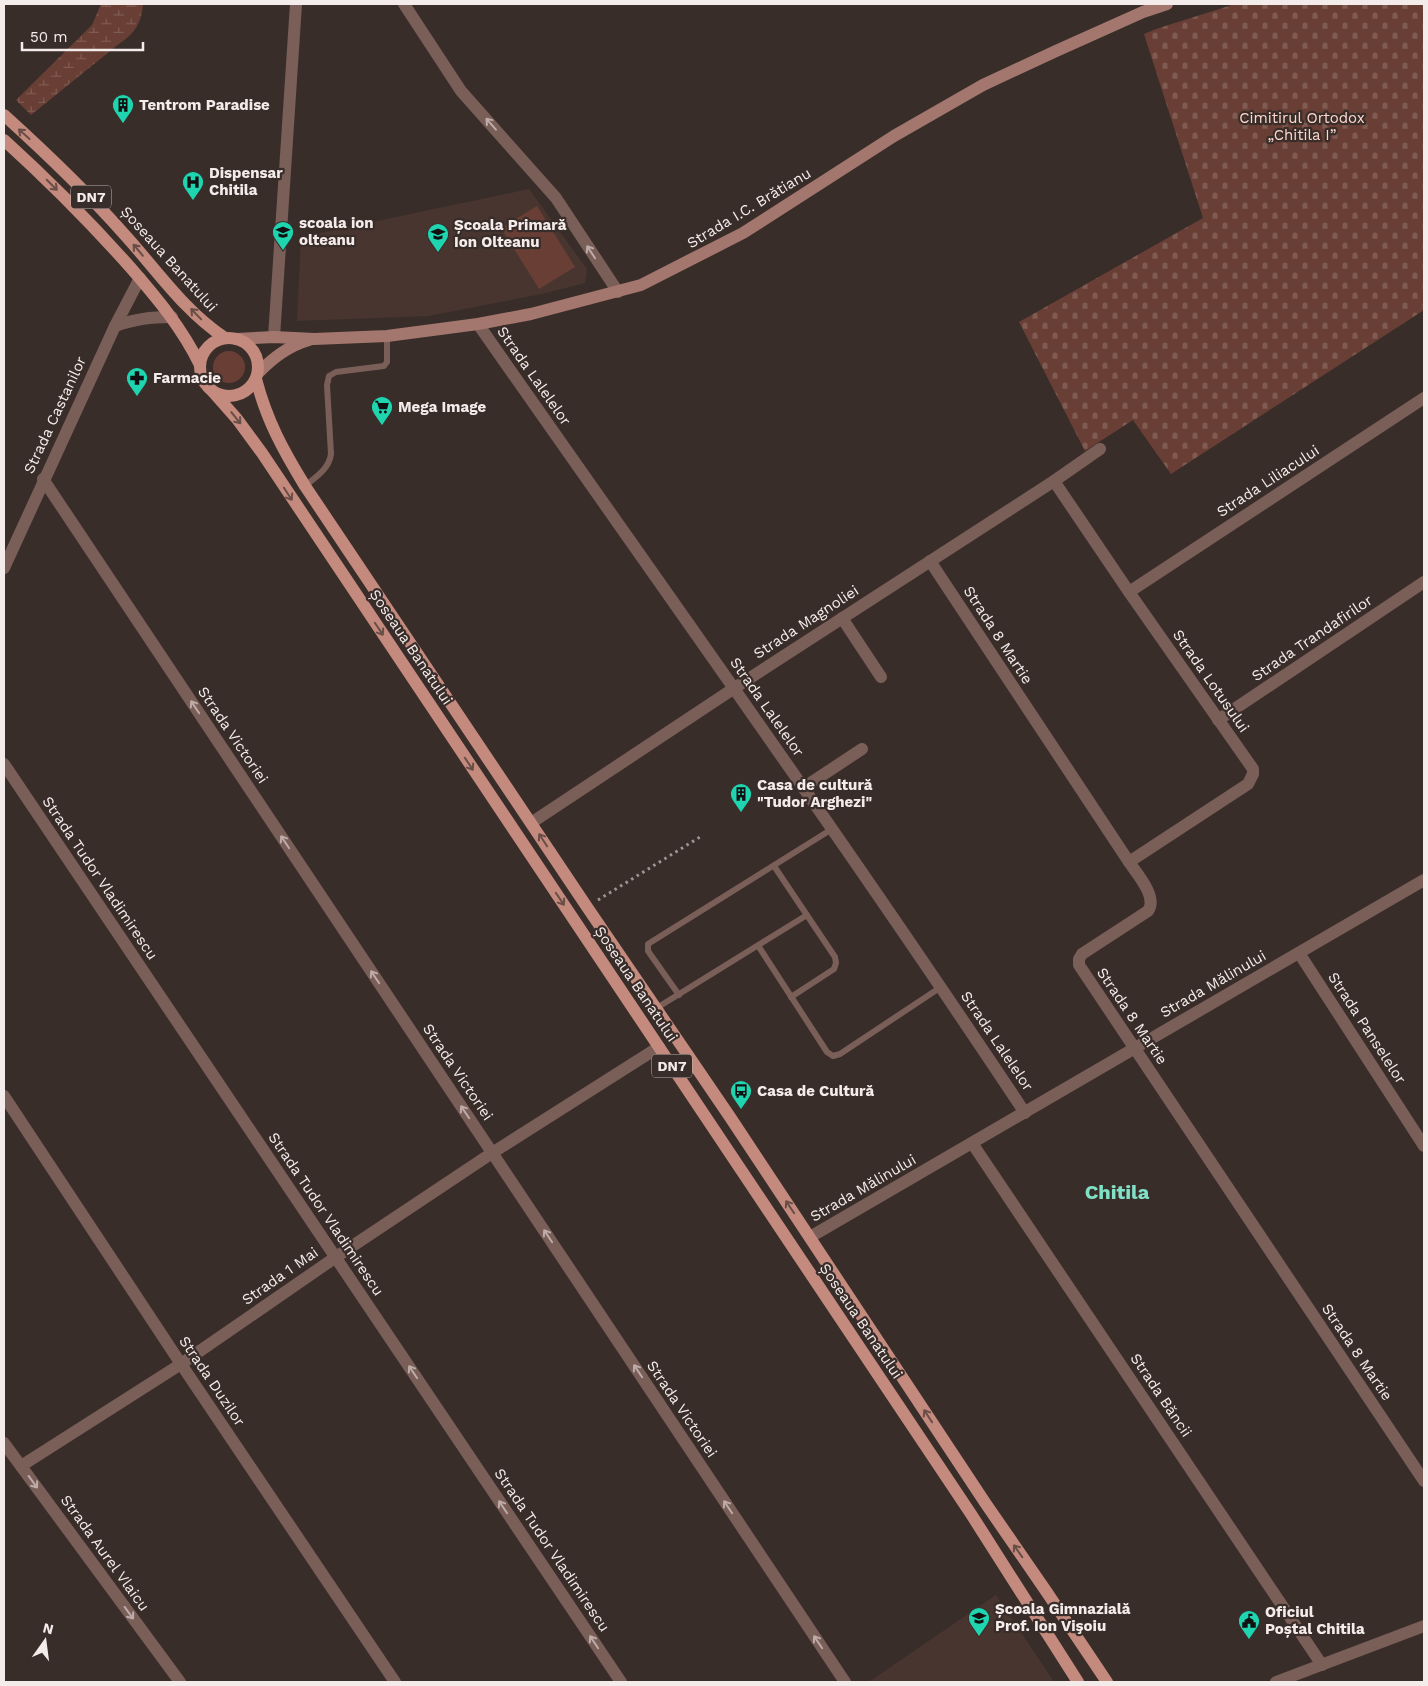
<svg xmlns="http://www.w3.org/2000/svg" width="1428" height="1686" font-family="'Work Sans',sans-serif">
<defs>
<pattern id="wetland-marsh" width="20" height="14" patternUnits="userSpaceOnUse" patternTransform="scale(1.25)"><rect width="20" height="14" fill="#693f35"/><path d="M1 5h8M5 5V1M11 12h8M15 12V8" fill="none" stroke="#7f5b52"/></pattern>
<pattern id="cemetery-stones" width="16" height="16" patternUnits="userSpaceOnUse" patternTransform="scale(1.25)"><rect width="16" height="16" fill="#693f35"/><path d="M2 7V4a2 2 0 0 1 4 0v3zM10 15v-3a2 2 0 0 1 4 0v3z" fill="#7f5b52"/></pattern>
</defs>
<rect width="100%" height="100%" fill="#392d2a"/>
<g fill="#483530">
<polygon points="529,189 587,269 585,283 542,294 428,316 297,321 301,237"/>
<polygon points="996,1595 1054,1682 868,1682 873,1679"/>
</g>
<path fill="url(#wetland-marsh)" d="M 101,4 L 143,4 C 142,21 135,34 120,43 L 31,115 L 16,100 L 92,25 Z"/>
<polygon fill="url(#cemetery-stones)" points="1235,4 1424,4 1424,310 1171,474 1133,420 1085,451 1019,322 1203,218 1144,34 1156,29"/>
<g fill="#693f35">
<polygon points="537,206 575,267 539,289 501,228"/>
<circle cx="229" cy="367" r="16"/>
</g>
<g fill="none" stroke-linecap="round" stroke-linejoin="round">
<polyline stroke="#9f9592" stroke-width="3" stroke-dasharray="2.5 4" stroke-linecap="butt" points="598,900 700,837"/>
<g stroke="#7a5e58" stroke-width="6">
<path d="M 305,486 C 316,477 329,469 331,454 L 327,385 L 329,376 L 336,372 L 384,366 L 387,362 L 387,336"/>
<polyline points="774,866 835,957 836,963 834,969 791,997"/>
<polyline points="759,947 827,1052 833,1056 840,1054 941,987"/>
<polyline points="679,995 648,951 648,944 832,829"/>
<polyline points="655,1009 807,915"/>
</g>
<g stroke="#7a5e58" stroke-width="12">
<polyline points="404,4 461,91 556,198 618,292"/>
<path d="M 478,324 C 661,586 848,846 1025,1113"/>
<path d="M 115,326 C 136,319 150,317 172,317"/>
<polyline points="274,337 296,4"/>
<polyline points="43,479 845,1682"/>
<polyline points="1054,481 1129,592 1253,769 1253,774 1248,784 1129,862"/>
<path d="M 930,561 L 1129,862 C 1137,874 1158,897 1148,911 L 1082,954 L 1079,959 L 1079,965 L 1424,1481"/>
<polyline points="4,568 115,326 140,278"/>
<polyline points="1129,592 1424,398"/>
<polyline points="842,618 881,677"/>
<polyline points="1218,720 1424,582"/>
<polyline points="4,764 621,1682"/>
<polyline points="803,788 862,749"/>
<polyline points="531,823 733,689 1054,481 1100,449"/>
<polyline points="1299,953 1424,1146"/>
<polyline points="4,1096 181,1364 395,1682"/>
<polyline points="972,1143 1322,1665"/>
<polyline points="810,1237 1424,880"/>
<polyline points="4,1443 180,1682"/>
<polyline points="21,1466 181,1364 336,1257 492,1153 659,1047"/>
<polyline points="1276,1682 1424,1626"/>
</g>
<g stroke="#a3776d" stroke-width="12">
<polyline points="236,339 274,337 314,339 387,336 478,324 531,314 641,285 743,233 894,136 983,85 1056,51 1143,12 1167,4"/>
<path d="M 258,373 C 273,358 288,346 309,340"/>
</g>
<g stroke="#c38a7d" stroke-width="12">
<path d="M 4,115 C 46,153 86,191 124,234 C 156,269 184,311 225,338"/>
<path d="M 4,140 C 48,180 90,222 130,267 C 157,298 182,328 200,365"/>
<circle cx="229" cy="367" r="29"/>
<path d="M 256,379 C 267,421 283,450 305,486 L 587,907 L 730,1117 L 986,1504 L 1046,1591 L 1107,1682"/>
<polyline points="207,385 237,419 262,453 971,1514 1078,1682"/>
</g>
</g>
<defs><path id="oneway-shaft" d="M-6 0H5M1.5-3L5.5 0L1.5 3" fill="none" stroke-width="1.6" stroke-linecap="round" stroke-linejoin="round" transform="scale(1.25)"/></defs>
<g stroke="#bdaca8">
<use href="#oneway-shaft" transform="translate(491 124) rotate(-131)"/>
<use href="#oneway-shaft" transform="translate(591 252) rotate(-123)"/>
<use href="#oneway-shaft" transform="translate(195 707) rotate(-124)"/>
<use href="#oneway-shaft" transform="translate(285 842) rotate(-124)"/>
<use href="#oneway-shaft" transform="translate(375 977) rotate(-124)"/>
<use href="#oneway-shaft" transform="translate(465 1112) rotate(-124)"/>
<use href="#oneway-shaft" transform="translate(548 1236) rotate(-124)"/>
<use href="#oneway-shaft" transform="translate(638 1371) rotate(-124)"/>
<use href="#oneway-shaft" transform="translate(413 1372) rotate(-124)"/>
<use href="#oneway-shaft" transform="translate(33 1482) rotate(54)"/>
<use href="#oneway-shaft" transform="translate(503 1507) rotate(-124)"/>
<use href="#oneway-shaft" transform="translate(728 1507) rotate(-124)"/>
<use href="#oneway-shaft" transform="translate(129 1613) rotate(54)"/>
<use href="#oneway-shaft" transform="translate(594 1642) rotate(-124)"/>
<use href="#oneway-shaft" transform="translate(818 1642) rotate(-124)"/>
</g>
<g stroke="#694e47">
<use href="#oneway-shaft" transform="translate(24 134) rotate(-138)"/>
<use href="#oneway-shaft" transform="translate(52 185) rotate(45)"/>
<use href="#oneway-shaft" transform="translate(138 250) rotate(-130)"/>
<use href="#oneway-shaft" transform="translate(196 314) rotate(-134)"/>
<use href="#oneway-shaft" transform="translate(236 418) rotate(51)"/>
<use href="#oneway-shaft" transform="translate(288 494) rotate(57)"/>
<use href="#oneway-shaft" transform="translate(379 629) rotate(56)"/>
<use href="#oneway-shaft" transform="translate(469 764) rotate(56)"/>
<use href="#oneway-shaft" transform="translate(543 840) rotate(-123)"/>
<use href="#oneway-shaft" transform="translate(560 899) rotate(56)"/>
<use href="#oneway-shaft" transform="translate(790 1207) rotate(-124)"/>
<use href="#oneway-shaft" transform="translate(928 1416) rotate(-123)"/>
<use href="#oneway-shaft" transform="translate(1018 1551) rotate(-125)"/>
</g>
<defs>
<g id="building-pin" transform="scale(1.125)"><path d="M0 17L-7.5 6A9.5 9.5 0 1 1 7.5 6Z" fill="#1fd5b0" stroke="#392d2a"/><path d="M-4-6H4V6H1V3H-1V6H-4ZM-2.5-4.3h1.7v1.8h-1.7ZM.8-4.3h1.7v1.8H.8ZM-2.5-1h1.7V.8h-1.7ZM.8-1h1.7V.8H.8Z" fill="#111"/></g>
<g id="hospital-pin" transform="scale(1.125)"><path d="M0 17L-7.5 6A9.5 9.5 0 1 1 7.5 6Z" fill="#1fd5b0" stroke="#392d2a"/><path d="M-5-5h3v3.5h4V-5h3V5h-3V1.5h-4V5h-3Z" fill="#111"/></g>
<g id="school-pin" transform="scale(1.125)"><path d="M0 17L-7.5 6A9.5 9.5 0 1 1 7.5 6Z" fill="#1fd5b0" stroke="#392d2a"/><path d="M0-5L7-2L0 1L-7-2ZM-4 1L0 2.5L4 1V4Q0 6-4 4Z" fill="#111"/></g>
<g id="pharmacy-pin" transform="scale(1.125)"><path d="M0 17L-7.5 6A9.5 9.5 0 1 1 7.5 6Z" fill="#1fd5b0" stroke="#392d2a"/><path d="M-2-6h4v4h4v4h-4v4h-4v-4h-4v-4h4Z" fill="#111"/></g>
<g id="supermarket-pin" transform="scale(1.125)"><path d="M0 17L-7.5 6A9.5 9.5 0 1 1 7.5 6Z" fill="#1fd5b0" stroke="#392d2a"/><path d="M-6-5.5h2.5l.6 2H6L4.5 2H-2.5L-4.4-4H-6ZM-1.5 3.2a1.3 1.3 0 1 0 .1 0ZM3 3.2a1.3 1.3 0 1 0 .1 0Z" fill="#111"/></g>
<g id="bus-pin" transform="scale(1.125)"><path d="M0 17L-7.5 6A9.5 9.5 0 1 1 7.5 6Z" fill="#1fd5b0" stroke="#392d2a"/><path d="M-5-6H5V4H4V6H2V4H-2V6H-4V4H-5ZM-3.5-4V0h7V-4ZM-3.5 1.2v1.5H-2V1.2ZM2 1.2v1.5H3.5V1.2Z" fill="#111"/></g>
<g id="civic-pin" transform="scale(1.125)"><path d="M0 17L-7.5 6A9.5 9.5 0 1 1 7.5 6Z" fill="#1fd5b0" stroke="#392d2a"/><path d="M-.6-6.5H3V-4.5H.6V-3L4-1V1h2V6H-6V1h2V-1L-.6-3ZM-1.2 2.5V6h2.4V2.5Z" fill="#111"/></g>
</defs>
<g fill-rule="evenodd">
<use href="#building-pin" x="123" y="105"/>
<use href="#hospital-pin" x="193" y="182"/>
<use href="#school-pin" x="283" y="232"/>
<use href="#school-pin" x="438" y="234"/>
<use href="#pharmacy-pin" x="137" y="378"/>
<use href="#supermarket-pin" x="382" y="407"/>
<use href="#building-pin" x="741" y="794"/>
<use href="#bus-pin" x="741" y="1091"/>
<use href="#school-pin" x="979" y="1618"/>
<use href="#civic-pin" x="1249" y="1621"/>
</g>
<g text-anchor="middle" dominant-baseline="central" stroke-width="4.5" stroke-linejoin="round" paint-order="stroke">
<g fill="#392d2a" stroke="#bcb3b0" stroke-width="1">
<rect x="71" y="185.5" width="40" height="23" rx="4"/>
<rect x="652" y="1054.5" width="40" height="23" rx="4"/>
</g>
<g font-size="14" font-weight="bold" fill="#f4ecea">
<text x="91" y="197">DN7</text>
<text x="672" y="1066">DN7</text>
</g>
<g font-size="15" font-weight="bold" fill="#f4ecea" stroke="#392d2a" text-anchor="start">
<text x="139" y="105">Tentrom Paradise</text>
<text x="209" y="173">Dispensar<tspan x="209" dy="17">Chitila</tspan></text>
<text x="299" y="223">scoala ion<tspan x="299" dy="17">olteanu</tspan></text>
<text x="454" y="225">Școala Primară<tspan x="454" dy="17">Ion Olteanu</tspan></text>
<text x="153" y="378">Farmacie</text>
<text x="398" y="407">Mega Image</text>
<text x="757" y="785">Casa de cultură<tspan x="757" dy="17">"Tudor Arghezi"</tspan></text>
<text x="757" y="1091">Casa de Cultură</text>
<text x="995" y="1609">Școala Gimnazială<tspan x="995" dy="17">Prof. Ion Vişoiu</tspan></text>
<text x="1265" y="1612">Oficiul<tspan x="1265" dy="17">Poștal Chitila</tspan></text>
</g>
<g font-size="15" fill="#fed7cd" stroke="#392d2a">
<text x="1302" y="118">Cimitirul Ortodox<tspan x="1302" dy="17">„Chitila I”</tspan></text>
</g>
<g font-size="15" fill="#f4ecea" stroke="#392d2a">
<text transform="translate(749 208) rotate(-31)">Strada I.C. Brătianu</text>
<text transform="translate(169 259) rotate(48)">Șoseaua Banatului</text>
<text transform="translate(534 376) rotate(55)">Strada Lalelelor</text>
<text transform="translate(55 415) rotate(-65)">Strada Castanilor</text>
<text transform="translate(1268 481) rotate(-33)">Strada Liliacului</text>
<text transform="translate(806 622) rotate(-33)">Strada Magnoliei</text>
<text transform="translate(998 635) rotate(57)">Strada 8 Martie</text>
<text transform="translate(1312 638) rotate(-34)">Strada Trandafirilor</text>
<text transform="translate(411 647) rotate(56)">Șoseaua Banatului</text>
<text transform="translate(1211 681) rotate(55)">Strada Lotusului</text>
<text transform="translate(767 707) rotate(55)">Strada Lalelelor</text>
<text transform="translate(233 735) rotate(56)">Strada Victoriei</text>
<text transform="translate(100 878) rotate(56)">Strada Tudor Vladimirescu</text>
<text transform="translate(636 984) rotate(56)">Șoseaua Banatului</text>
<text transform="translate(1213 984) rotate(-30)">Strada Mălinului</text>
<text transform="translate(1132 1016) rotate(56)">Strada 8 Martie</text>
<text transform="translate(1367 1028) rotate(57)">Strada Panselelor</text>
<text transform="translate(997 1041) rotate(56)">Strada Lalelelor</text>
<text transform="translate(458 1072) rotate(56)">Strada Victoriei</text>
<text transform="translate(863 1188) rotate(-30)">Strada Mălinului</text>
<text transform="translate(326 1214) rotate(56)">Strada Tudor Vladimirescu</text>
<text transform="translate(280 1276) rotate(-35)">Strada 1 Mai</text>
<text transform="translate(861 1321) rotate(56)">Șoseaua Banatului</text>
<text transform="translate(1357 1352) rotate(56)">Strada 8 Martie</text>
<text transform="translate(212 1381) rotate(56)">Strada Duzilor</text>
<text transform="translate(1161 1395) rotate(56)">Strada Băncii</text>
<text transform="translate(682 1409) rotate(56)">Strada Victoriei</text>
<text transform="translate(552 1550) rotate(56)">Strada Tudor Vladimirescu</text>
<text transform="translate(105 1553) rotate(54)">Strada Aurel Vlaicu</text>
</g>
<g font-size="20" font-weight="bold" fill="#80e1c6" stroke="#392d2a">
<text x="1117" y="1192">Chitila</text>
</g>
</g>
<rect width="1428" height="1686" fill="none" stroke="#f4ecea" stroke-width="10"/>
<g transform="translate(45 1641) rotate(14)" stroke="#392d2a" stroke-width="4" paint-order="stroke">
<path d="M0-4L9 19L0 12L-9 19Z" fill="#f4ecea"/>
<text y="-8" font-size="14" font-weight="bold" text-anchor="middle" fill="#f4ecea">N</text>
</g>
<path d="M22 42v8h121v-8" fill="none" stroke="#f4ecea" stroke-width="2.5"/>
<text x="30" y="42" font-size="15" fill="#f4ecea" stroke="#392d2a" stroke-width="4" paint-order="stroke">50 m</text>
</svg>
